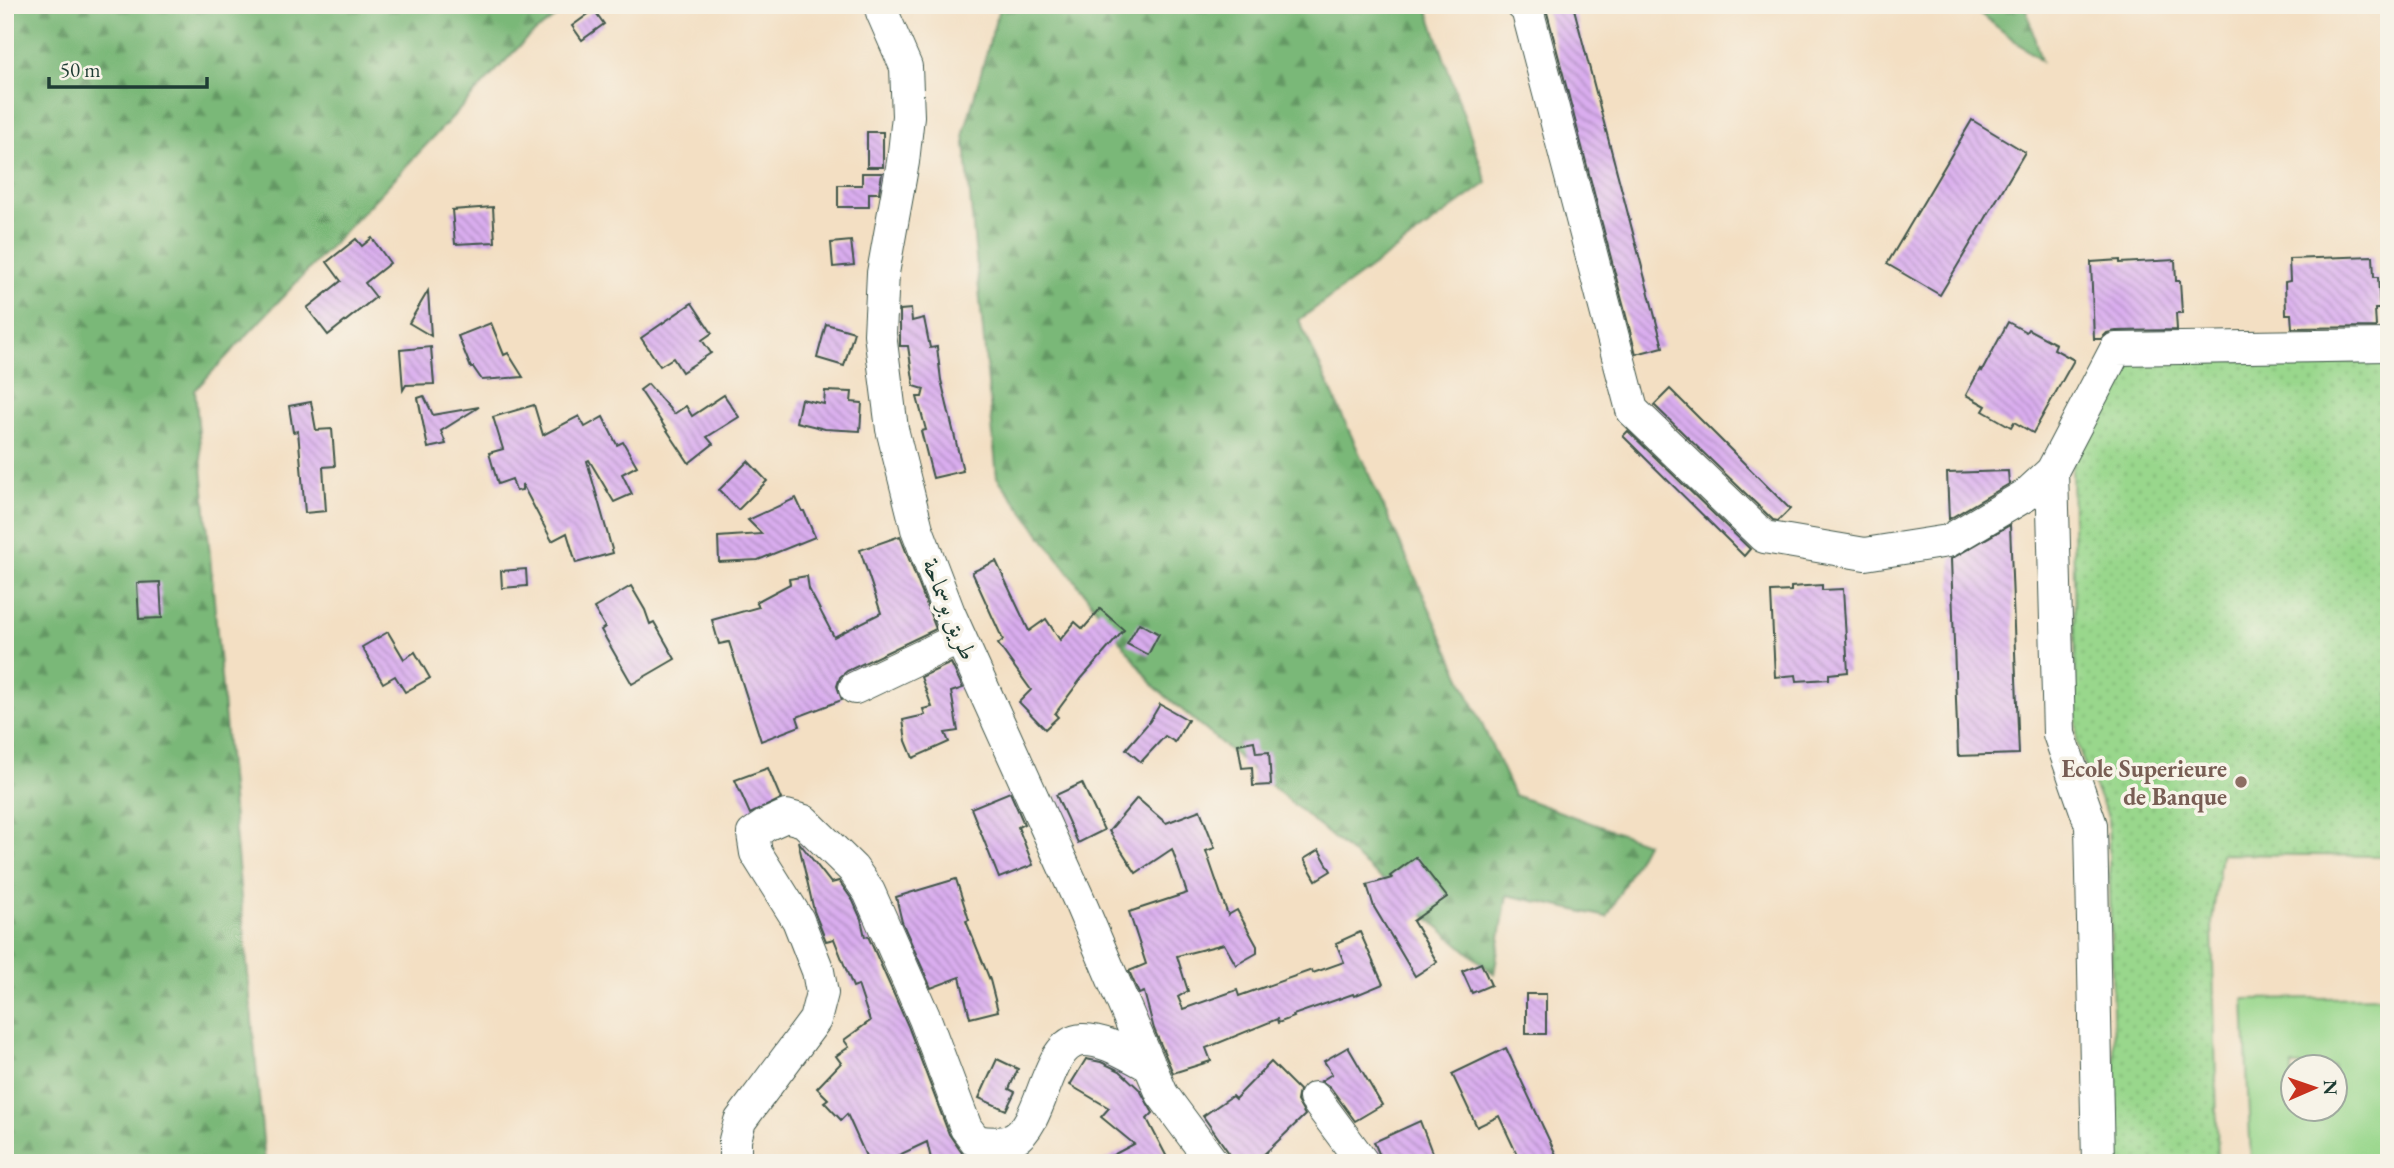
<svg xmlns="http://www.w3.org/2000/svg" width="2394" height="1168" font-family="'EB Garamond',Amiri,serif">
<defs>
<pattern id="grass-dots" width="8" height="8" patternUnits="userSpaceOnUse" patternTransform="scale(1.75)"><rect width="8" height="8" fill="#99d78c"/><path d="M2 2h.1M6 6h.1" fill="none" stroke="#83b979" stroke-width="1.8" stroke-linecap="round"/></pattern>
<pattern id="forest-firs" width="22" height="20" patternUnits="userSpaceOnUse" patternTransform="scale(1.75)"><rect width="22" height="20" fill="#7ab878"/><path d="M5 1l3.5 6h-7zM16 11l3.5 6h-7z" fill="#639763"/></pattern>
<pattern id="building-back-hatch" width="6" height="6" patternUnits="userSpaceOnUse" patternTransform="scale(1.75)"><rect width="6" height="6" fill="#daadef"/><path d="M-1 5l2 2M0 0l6 6M5-1l2 2" fill="none" stroke="#b08ec2"/></pattern>
</defs>
<rect width="100%" height="100%" fill="#f7f3e8"/>
<filter id="ink" filterUnits="userSpaceOnUse"><feTurbulence type="fractalNoise" baseFrequency=".0143" numOctaves="2"/><feDisplacementMap in="SourceGraphic" scale="14" xChannelSelector="R" yChannelSelector="G"/><feConvolveMatrix kernelMatrix="1 2 1 2 8 2 1 2 1" color-interpolation-filters="sRGB"/></filter>
<filter id="wash" filterUnits="userSpaceOnUse"><feTurbulence type="fractalNoise" baseFrequency=".00686" numOctaves="4" result="noise"/><feDisplacementMap in="SourceGraphic" scale="28" xChannelSelector="R" yChannelSelector="G"/><feGaussianBlur stdDeviation="1.57" result="paint"/><feColorMatrix in="noise" values="0 0 0 0 0 0 0 0 0 0 0 0 0 0 0 0 0 1.4 0 .05"/><feComposite in="paint" operator="in"/></filter>
<g filter="url(#wash)">
<rect width="100%" height="100%" fill="#f3dfc3"/>
<polygon fill="url(#grass-dots)" stroke="#5c8a60" stroke-width="2" points="2141,359 2389,362 2389,856 2221,854 2212,921 2218,1163 2117,1163 2108,816 2083,761 2077,742 2072,469 2075,451 2115,373 2126,365"/>
<g fill="url(#forest-firs)" stroke="#4c7a56" stroke-width="2">
<polygon points="5,5 572,5 527,38 195,390 265,1163 5,1163"/>
<polygon points="1000,5 1426,5 1487,183 1299,320 1514,795 1646,843 1607,917 1507,895 1494,974 1155,687 997,477 964,133"/>
<polygon points="1969,5 2025,5 2041,61"/>
</g>
<path fill="#99d78c" stroke="#5c8a60" stroke-width="2" fill-rule="evenodd" d="M 2389,997 L 2389,1163 L 2251,1163 L 2244,999 ZM 2292,1066 L 2334,1066 L 2334,1108 L 2292,1108 Z"/>
<g id="blocks">
<g fill="url(#building-back-hatch)">
<polygon points="1545,5 1573,5 1663,347 1636,354"/>
<polygon points="594,10 604,24 582,40 572,26"/>
<polygon points="1972,120 2025,152 1940,295 1887,264"/>
<rect x="867" y="132" width="16" height="35"/>
<polygon points="862,173 882,173 879,193 869,193 869,207 838,207 838,185 862,185"/>
<polygon points="493,207 495,242 455,244 452,210"/>
<polygon points="372,238 390,263 365,283 376,297 328,335 307,308 341,281 327,262 356,239 362,246"/>
<polygon points="851,241 854,265 833,267 831,243"/>
<polygon points="2373,256 2374,277 2378,277 2380,309 2375,309 2376,327 2292,328 2291,314 2286,314 2285,282 2290,281 2289,259"/>
<polygon points="2120,260 2120,263 2175,260 2176,281 2180,281 2182,313 2176,313 2177,330 2116,331 2107,333 2101,339 2094,339 2091,262"/>
<polygon points="428,291 431,336 409,323"/>
<polygon points="692,303 712,333 702,340 711,353 682,372 673,358 660,366 641,338"/>
<polygon points="911,309 912,321 924,318 930,348 937,347 941,380 963,471 933,478 921,431 926,430 917,397 922,397 924,389 914,386 908,346 900,346 900,310"/>
<polygon points="2008,322 2026,332 2028,329 2056,344 2054,349 2074,360 2033,433 2014,422 2011,427 1983,411 1986,406 1966,395 1980,369 1982,371"/>
<polygon points="491,323 504,355 508,353 523,377 482,380 473,367 471,368 458,336"/>
<polygon points="826,324 854,332 844,366 817,358"/>
<polygon points="431,347 434,384 406,385 403,390 400,350"/>
<polygon points="648,384 674,414 686,406 692,416 724,395 739,417 707,437 713,444 689,463 640,390"/>
<polygon points="1670,389 1790,509 1778,521 1773,520 1654,405"/>
<polygon points="825,391 852,392 851,402 862,403 860,431 825,429 796,422 801,399 824,404"/>
<polygon points="424,396 433,415 479,407 441,431 446,444 428,448 418,398"/>
<polygon points="311,402 316,430 332,429 335,466 323,467 326,511 305,513 298,431 293,432 289,406"/>
<polygon points="534,405 543,435 579,416 585,427 603,417 617,445 623,442 637,466 622,474 632,494 614,502 589,460 587,461 613,553 576,563 567,533 552,541 522,484 522,490 516,491 512,479 498,484 489,453 503,449 493,417"/>
<polygon points="1628,431 1750,549 1744,556 1623,436"/>
<polygon points="748,461 767,481 738,510 719,490"/>
<polygon points="2008,471 2009,484 1949,519 1947,473"/>
<polygon points="796,498 802,511 804,511 815,537 758,560 719,562 718,537 762,534 748,520"/>
<polygon points="2010,525 2019,754 1958,756 1951,559"/>
<polygon points="900,536 936,629 847,671 840,677 837,686 842,700 797,717 800,726 761,741 729,642 719,644 712,620 759,607 756,602 790,584 789,579 807,576 809,589 834,637 881,613 860,550"/>
<polygon points="996,561 1029,631 1046,619 1060,640 1075,622 1083,629 1100,609 1124,630 1081,679 1055,714 1058,717 1045,729 1019,702 1031,690 998,644 1003,640 972,572"/>
<polygon points="526,569 527,586 502,588 501,571"/>
<polygon points="160,582 162,618 139,619 137,583"/>
<polygon points="1822,585 1822,590 1843,589 1848,672 1829,674 1829,679 1797,681 1796,675 1775,677 1771,592 1791,591 1791,587"/>
<polygon points="631,586 645,610 650,624 654,622 675,659 632,684 601,630 605,627 594,608"/>
<polygon points="1139,623 1159,634 1148,655 1127,644"/>
<polygon points="388,632 404,659 415,652 430,678 405,692 395,676 383,683 362,647"/>
<polygon points="951,663 963,688 951,692 958,731 945,733 949,742 913,758 906,741 903,720 925,715 923,709 932,707 921,677"/>
<polygon points="1160,704 1188,720 1175,742 1165,736 1141,762 1126,749 1150,721"/>
<polygon points="1254,741 1256,753 1269,752 1271,785 1253,786 1252,767 1242,768 1238,744"/>
<polygon points="768,768 781,799 750,814 735,780"/>
<polygon points="1082,783 1104,830 1078,843 1056,795"/>
<polygon points="1010,792 1024,824 1018,827 1033,865 999,878 971,808"/>
<polygon points="1137,798 1166,823 1200,810 1215,848 1206,851 1228,915 1237,910 1257,946 1257,953 1236,965 1224,944 1177,956 1188,991 1178,997 1183,1009 1237,990 1239,996 1312,970 1313,973 1344,962 1336,943 1360,932 1383,984 1354,996 1353,994 1293,1015 1294,1017 1278,1023 1277,1019 1206,1048 1211,1061 1173,1073 1154,1029 1144,992 1139,994 1129,971 1146,964 1129,912 1187,893 1172,849 1136,873 1109,831"/>
<polygon points="798,841 831,883 839,881 853,901 861,919 865,937 868,936 908,1026 949,1134 962,1153 965,1163 932,1163 927,1142 882,1163 869,1163 847,1114 841,1120 824,1102 828,1099 817,1088 841,1063 836,1056 849,1047 844,1040 870,1021 858,985 853,987 834,939 826,941 814,911"/>
<polygon points="1319,850 1331,871 1316,880 1304,859"/>
<polygon points="1416,857 1447,897 1413,921 1437,962 1415,976 1374,907 1367,885 1392,878 1390,876"/>
<polygon points="956,879 969,920 966,921 990,980 998,1011 970,1018 960,977 931,988 902,922 896,897"/>
<polygon points="1481,963 1491,985 1472,993 1462,971"/>
<rect x="1526" y="994" width="20" height="40"/>
<polygon points="1348,1047 1382,1105 1355,1121 1330,1087 1321,1081 1332,1074 1324,1061"/>
<polygon points="1506,1048 1560,1163 1521,1163 1499,1116 1477,1127 1452,1074"/>
<polygon points="997,1059 1018,1069 1009,1089 1015,1092 1006,1110 979,1098"/>
<polygon points="1086,1059 1101,1062 1120,1071 1140,1090 1153,1113 1147,1119 1170,1163 1098,1163 1134,1144 1101,1117 1109,1108 1070,1085"/>
<polygon points="1271,1062 1299,1090 1297,1101 1305,1115 1255,1163 1236,1163 1203,1116 1232,1096 1235,1099"/>
<polygon points="1420,1121 1436,1163 1383,1163 1374,1142"/>
</g>
</g>
</g>
<g filter="url(#ink)">
<use href="#blocks" fill-opacity="0" stroke="#3f5549" stroke-width="2"/>
<g fill="none" stroke-linecap="round" stroke-linejoin="round">
<g stroke="#3f5549" stroke-width="34">
<g id="minor">
<polyline points="1522,5 1527,9 1632,410 1764,537 1865,554 1948,541 2026,495 2052,471 2116,349 2389,345"/>
<polyline points="882,12 906,67 908,116 903,162 883,273 880,334 892,429 917,529 949,613 1079,900 1162,1094 1213,1163"/>
<polyline points="2052,471 2059,734 2091,825 2098,1163"/>
<polyline points="855,688 960,638"/>
<polyline points="1315,1098 1363,1163"/>
<path d="M 735,1163 L 735,1140 L 740,1121 L 815,1020 L 822,993 L 818,971 L 798,920 L 756,853 L 753,834 L 766,825 L 786,816 L 804,821 L 853,869 L 869,892 L 925,1019 L 966,1128 L 976,1141 C 988,1143 1002,1145 1014,1139 C 1045,1121 1045,1042 1082,1040 C 1105,1039 1128,1055 1148,1065"/>
</g>
</g>
<use href="#minor" stroke="#fff" stroke-width="32"/>
</g>
</g>
<circle fill="#8d6e63" stroke="#f7f3e8" stroke-width="2.5" cx="2241" cy="782" r="7"/>
<g text-anchor="middle" dominant-baseline="central" stroke-width="7" stroke-linejoin="round" paint-order="stroke">
<g font-size="24" fill="#1f3d34" stroke="#f7f3e8">
<text transform="translate(950 609) rotate(68)">طريق بوسماحة</text>
</g>
<g font-size="24" font-weight="bold" fill="#785e54" stroke="#f7f3e8" text-anchor="end">
<text x="2227" y="768">Ecole Superieure<tspan x="2227" dy="28">de Banque</tspan></text>
</g>
</g>
<rect width="2394" height="1168" fill="none" stroke="#f7f3e8" stroke-width="28"/>
<g transform="translate(2314 1088) rotate(88)"><circle r="33" fill="#f7f3e8" stroke="#a1aaa0" stroke-width="2"/>
<path d="M0-5L12 26L0 18L-12 26Z" fill="#c8321e"/>
<text y="-10" font-size="19" font-weight="bold" text-anchor="middle" fill="#1f3d34">N</text>
</g>
<path d="M49 77v10h158v-10" fill="none" stroke="#1f3d34" stroke-width="3.5"/>
<text x="60" y="77" font-size="21" fill="#1f3d34" stroke="#f7f3e8" stroke-width="5" paint-order="stroke">50 m</text>
</svg>
